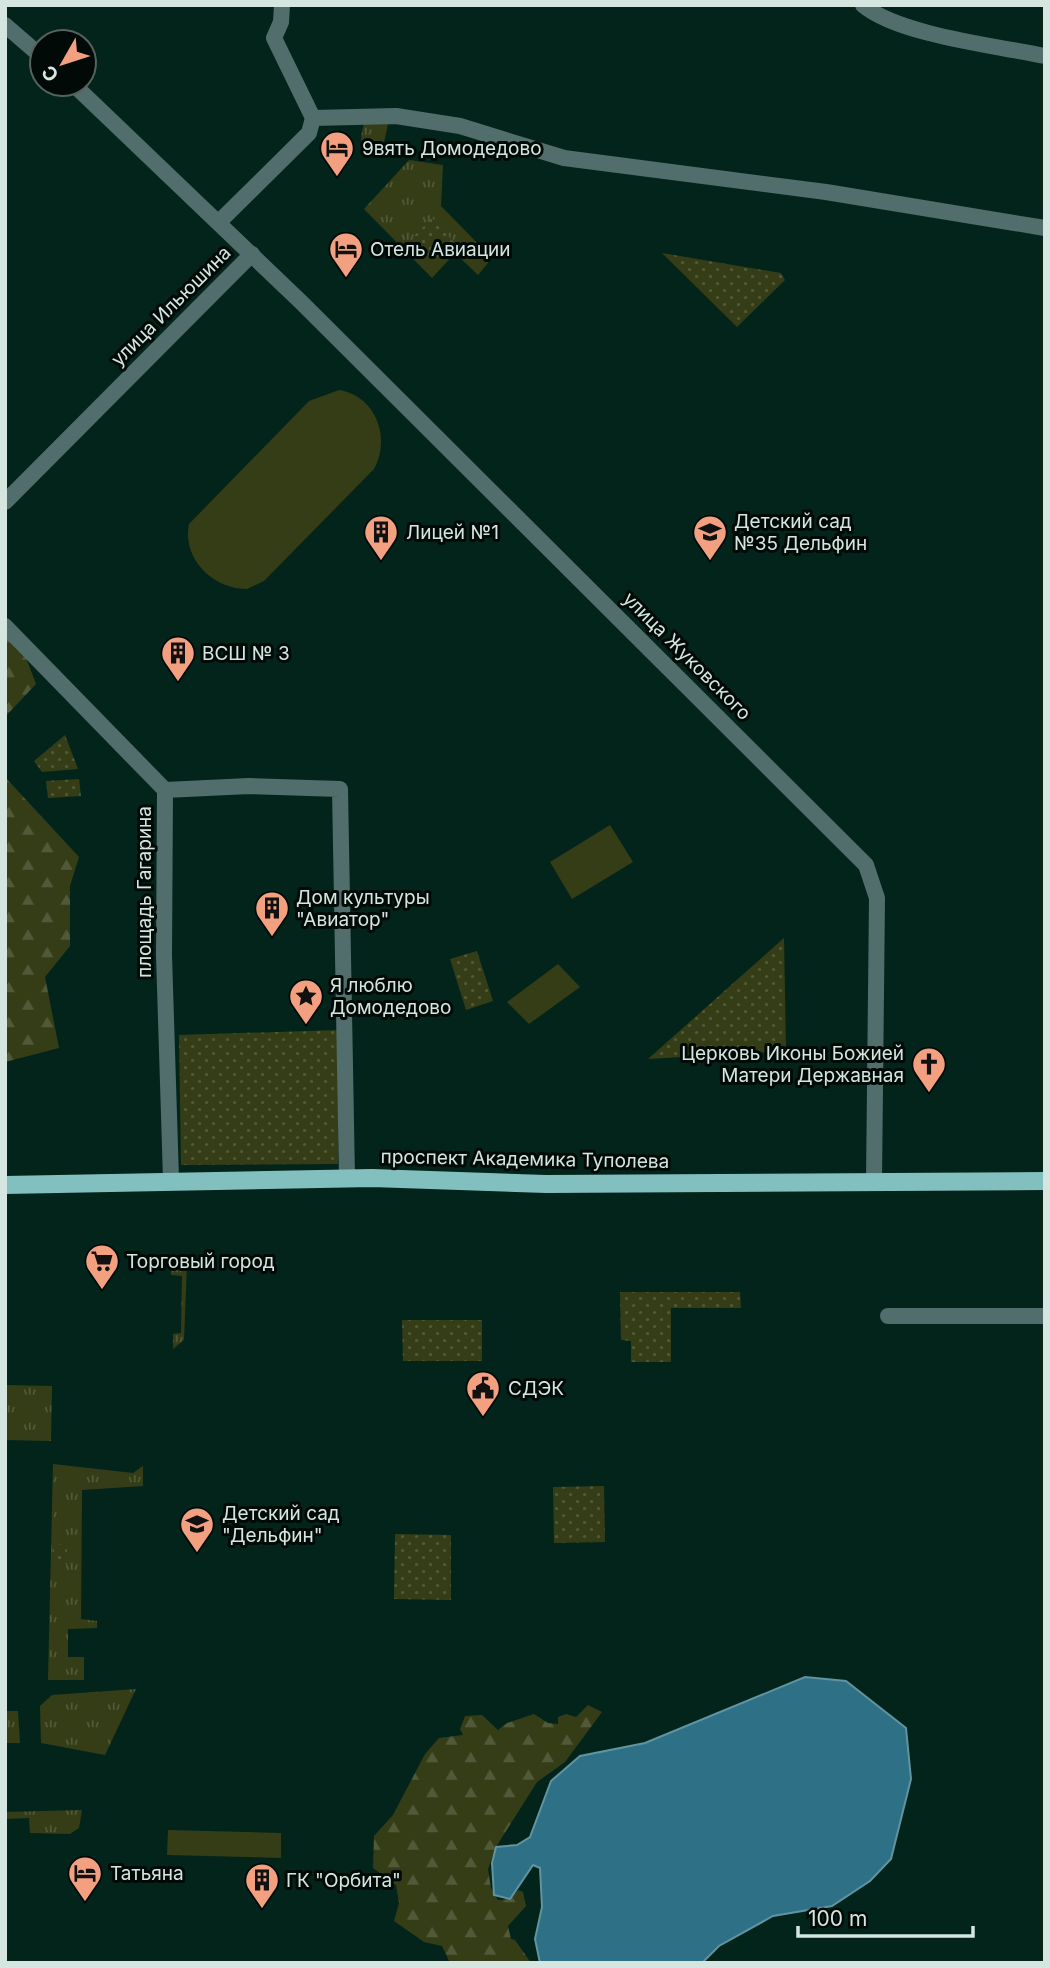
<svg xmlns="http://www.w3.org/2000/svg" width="1050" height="1968" font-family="Inter,sans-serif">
<defs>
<pattern id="grass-tufts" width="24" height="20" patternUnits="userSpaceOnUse" patternTransform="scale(1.75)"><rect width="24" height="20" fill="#353d17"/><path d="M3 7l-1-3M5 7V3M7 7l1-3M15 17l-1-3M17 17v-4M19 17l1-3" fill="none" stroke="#515938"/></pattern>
<pattern id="forest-firs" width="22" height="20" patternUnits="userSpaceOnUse" patternTransform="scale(1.75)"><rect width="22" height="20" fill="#353d17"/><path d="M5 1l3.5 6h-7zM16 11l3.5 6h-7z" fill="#515938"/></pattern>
<pattern id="park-dots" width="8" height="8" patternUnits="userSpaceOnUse" patternTransform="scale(1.75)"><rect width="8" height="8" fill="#353d17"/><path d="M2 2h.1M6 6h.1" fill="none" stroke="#515938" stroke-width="1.8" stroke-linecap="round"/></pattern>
</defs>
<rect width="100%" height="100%" fill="#03241b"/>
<g fill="url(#grass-tufts)">
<path d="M 384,120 L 388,124 L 383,147 L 371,157 C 358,146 360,136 365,121 Z"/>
<polygon points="409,160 443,165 441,206 492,258 478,275 455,253 432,278 364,209"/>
<polygon points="170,1259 185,1260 187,1263 184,1340 173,1349 173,1334 181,1333 182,1276 171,1275"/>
<polygon points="5,1385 52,1386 51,1441 5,1440"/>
<polygon points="53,1464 133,1473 143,1466 143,1486 82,1490 81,1619 97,1621 97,1628 68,1629 68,1657 84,1657 84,1680 48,1680"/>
<polygon points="136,1689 105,1755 41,1743 40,1706 52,1695"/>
<polygon points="5,1711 18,1711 20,1743 5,1743"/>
<polygon points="82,1810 79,1828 70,1834 30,1833 29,1818 5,1819 5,1812"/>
</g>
<g fill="url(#forest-firs)">
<polygon points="5,633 23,650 36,684 5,717"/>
<polygon points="5,777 79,857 70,886 70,946 45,977 59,1048 5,1062"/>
<polygon points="588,1705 602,1712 565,1762 537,1782 496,1847 488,1869 491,1888 498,1900 510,1899 518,1890 523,1892 526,1906 508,1926 511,1939 515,1940 531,1963 450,1963 442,1946 424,1942 394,1921 399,1903 396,1885 373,1868 374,1836 393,1815 425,1754 439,1738 463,1735 460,1729 465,1716 482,1715 498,1730 507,1723 534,1714 548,1723 558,1724 558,1717 566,1714 576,1717"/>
</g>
<g fill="url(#park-dots)">
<polygon points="432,218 455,243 436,261 413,237"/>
<polygon points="662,253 781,273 785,280 737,327"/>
<polygon points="65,735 78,769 42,772 34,761"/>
<polygon points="79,779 81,796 48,798 46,781"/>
<polygon points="784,938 786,1051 648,1059"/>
<polygon points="477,951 493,1001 466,1010 450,959"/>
<polygon points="339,1030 338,1164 181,1165 179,1035"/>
<polygon points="620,1292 740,1292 741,1308 671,1308 671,1362 631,1362 631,1341 621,1340"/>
<polygon points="402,1320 482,1320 482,1361 403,1361"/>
<polygon points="604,1486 605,1542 554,1543 553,1487"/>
<polygon points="395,1534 451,1535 451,1600 394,1599"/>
<polygon points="53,1544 67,1545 67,1564 52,1563"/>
</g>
<g fill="#353d17">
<path d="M 339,390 C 376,396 391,438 374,469 L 264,581 L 247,589 C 213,589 182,559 189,524 L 309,401 Z"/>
<polygon points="610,825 633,862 572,899 550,862"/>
<polygon points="558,964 580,987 529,1024 507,1002"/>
<polygon points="168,1830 281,1833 281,1858 167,1855"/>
</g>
<polygon fill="#2e7186" stroke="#6094a1" stroke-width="2" points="805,1677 846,1681 906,1728 911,1779 891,1859 870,1881 832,1906 773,1916 719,1946 702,1963 540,1963 535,1939 542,1907 540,1868 533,1865 510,1899 494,1895 492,1863 496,1847 517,1845 530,1837 551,1781 580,1756 645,1743"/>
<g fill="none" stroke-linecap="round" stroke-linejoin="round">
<g stroke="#516e6d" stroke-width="16">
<path d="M 863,5 C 899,35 997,46 1045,56"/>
<polyline points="5,25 42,57"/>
<polyline points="73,84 301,302 866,865 877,898 874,1181"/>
<polyline points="313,118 396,116 460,126 564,158 826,192 1045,228"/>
<polyline points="219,222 309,133 313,118 274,38 281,22 282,5"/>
<polyline points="5,502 252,254"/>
<polyline points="5,626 165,790"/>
<polyline points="165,790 249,786 340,789 347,1178"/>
<polyline points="165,790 164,955 171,1179"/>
<polyline points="888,1316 1045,1316"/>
</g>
<polyline stroke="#82bfbf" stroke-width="18" points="5,1185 372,1178 546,1184 1045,1181"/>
</g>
<defs>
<g id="hotel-pin" transform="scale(1.75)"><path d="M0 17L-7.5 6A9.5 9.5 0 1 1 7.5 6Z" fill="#f2a07f" stroke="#010a07"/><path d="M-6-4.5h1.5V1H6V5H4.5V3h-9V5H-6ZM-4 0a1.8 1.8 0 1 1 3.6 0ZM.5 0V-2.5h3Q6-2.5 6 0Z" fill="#111"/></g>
<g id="building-pin" transform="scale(1.75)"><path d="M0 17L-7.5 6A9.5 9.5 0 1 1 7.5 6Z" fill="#f2a07f" stroke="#010a07"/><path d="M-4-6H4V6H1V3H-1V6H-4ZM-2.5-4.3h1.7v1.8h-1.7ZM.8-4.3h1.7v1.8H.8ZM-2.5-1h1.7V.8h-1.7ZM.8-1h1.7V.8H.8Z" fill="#111"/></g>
<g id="school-pin" transform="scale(1.75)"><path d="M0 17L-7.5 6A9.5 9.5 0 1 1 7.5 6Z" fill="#f2a07f" stroke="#010a07"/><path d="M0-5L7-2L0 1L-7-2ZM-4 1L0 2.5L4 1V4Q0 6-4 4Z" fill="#111"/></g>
<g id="sight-pin" transform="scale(1.75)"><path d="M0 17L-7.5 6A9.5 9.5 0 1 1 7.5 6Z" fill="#f2a07f" stroke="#010a07"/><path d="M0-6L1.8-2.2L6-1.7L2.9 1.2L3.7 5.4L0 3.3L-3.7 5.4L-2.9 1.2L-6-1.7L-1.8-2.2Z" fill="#111"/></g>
<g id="church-pin" transform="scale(1.75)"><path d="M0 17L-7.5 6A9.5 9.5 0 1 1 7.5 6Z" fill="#f2a07f" stroke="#010a07"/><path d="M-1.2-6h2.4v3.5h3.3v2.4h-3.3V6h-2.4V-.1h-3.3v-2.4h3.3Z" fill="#111"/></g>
<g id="supermarket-pin" transform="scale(1.75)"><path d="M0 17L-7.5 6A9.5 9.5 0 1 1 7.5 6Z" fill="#f2a07f" stroke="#010a07"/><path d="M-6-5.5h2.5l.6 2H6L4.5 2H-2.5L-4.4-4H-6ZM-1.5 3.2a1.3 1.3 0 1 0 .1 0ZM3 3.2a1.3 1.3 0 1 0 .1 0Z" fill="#111"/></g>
<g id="civic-pin" transform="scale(1.75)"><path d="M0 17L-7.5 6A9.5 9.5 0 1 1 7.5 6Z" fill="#f2a07f" stroke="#010a07"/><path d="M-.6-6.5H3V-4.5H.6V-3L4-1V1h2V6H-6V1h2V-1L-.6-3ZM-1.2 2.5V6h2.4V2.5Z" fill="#111"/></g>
</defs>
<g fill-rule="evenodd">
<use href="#hotel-pin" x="337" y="148"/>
<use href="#hotel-pin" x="346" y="249"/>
<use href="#building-pin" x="381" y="532"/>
<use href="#school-pin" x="710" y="532"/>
<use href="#building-pin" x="178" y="653"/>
<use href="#building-pin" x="272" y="908"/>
<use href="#sight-pin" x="306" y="996"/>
<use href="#church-pin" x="929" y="1064"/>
<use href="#supermarket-pin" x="102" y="1261"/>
<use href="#civic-pin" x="483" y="1388"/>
<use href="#school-pin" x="197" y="1524"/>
<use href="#hotel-pin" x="85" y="1873"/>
<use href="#building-pin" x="262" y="1880"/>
</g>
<g text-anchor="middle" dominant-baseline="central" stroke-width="6" stroke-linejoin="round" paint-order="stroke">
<g font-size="19" fill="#d4e6df" stroke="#010a07" text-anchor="start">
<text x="362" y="148">9вять Домодедово</text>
<text x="370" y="249">Отель Авиации</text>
<text x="734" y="521">Детский сад<tspan x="734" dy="22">№35 Дельфин</tspan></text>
<text x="406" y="532">Лицей №1</text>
<text x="202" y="653">ВСШ № 3</text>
<text x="296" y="897">Дом культуры<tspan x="296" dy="22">"Авиатор"</tspan></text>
<text x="330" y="985">Я люблю<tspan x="330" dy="22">Домодедово</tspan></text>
<text x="904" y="1053" text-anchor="end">Церковь Иконы Божией<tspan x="904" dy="22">Матери Державная</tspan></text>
<text x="126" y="1261">Торговый город</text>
<text x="508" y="1388">СДЭК</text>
<text x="222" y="1513">Детский сад<tspan x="222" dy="22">"Дельфин"</tspan></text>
<text x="110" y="1873">Татьяна</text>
<text x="286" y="1880">ГК "Орбита"</text>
</g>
<g font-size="19" fill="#d4e6df" stroke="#010a07">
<text transform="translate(171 306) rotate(-45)">улица Ильюшина</text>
<text transform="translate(687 656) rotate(45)">улица Жуковского</text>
<text transform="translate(144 892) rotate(-90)">площадь Гагарина</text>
<text transform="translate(525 1159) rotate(1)">проспект Академика Туполева</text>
</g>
</g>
<rect width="1050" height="1968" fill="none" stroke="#d4e6df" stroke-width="14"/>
<g transform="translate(63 63) rotate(231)"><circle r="33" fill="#010a07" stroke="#55625d" stroke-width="2"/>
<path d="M0-5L12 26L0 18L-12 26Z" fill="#f2a07f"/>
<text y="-10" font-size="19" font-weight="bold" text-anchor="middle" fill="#d4e6df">С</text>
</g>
<path d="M798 1926v10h175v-10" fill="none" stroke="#d4e6df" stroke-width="3.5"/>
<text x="808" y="1926" font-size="21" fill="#d4e6df" stroke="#010a07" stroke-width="5" paint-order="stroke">100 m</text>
</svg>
